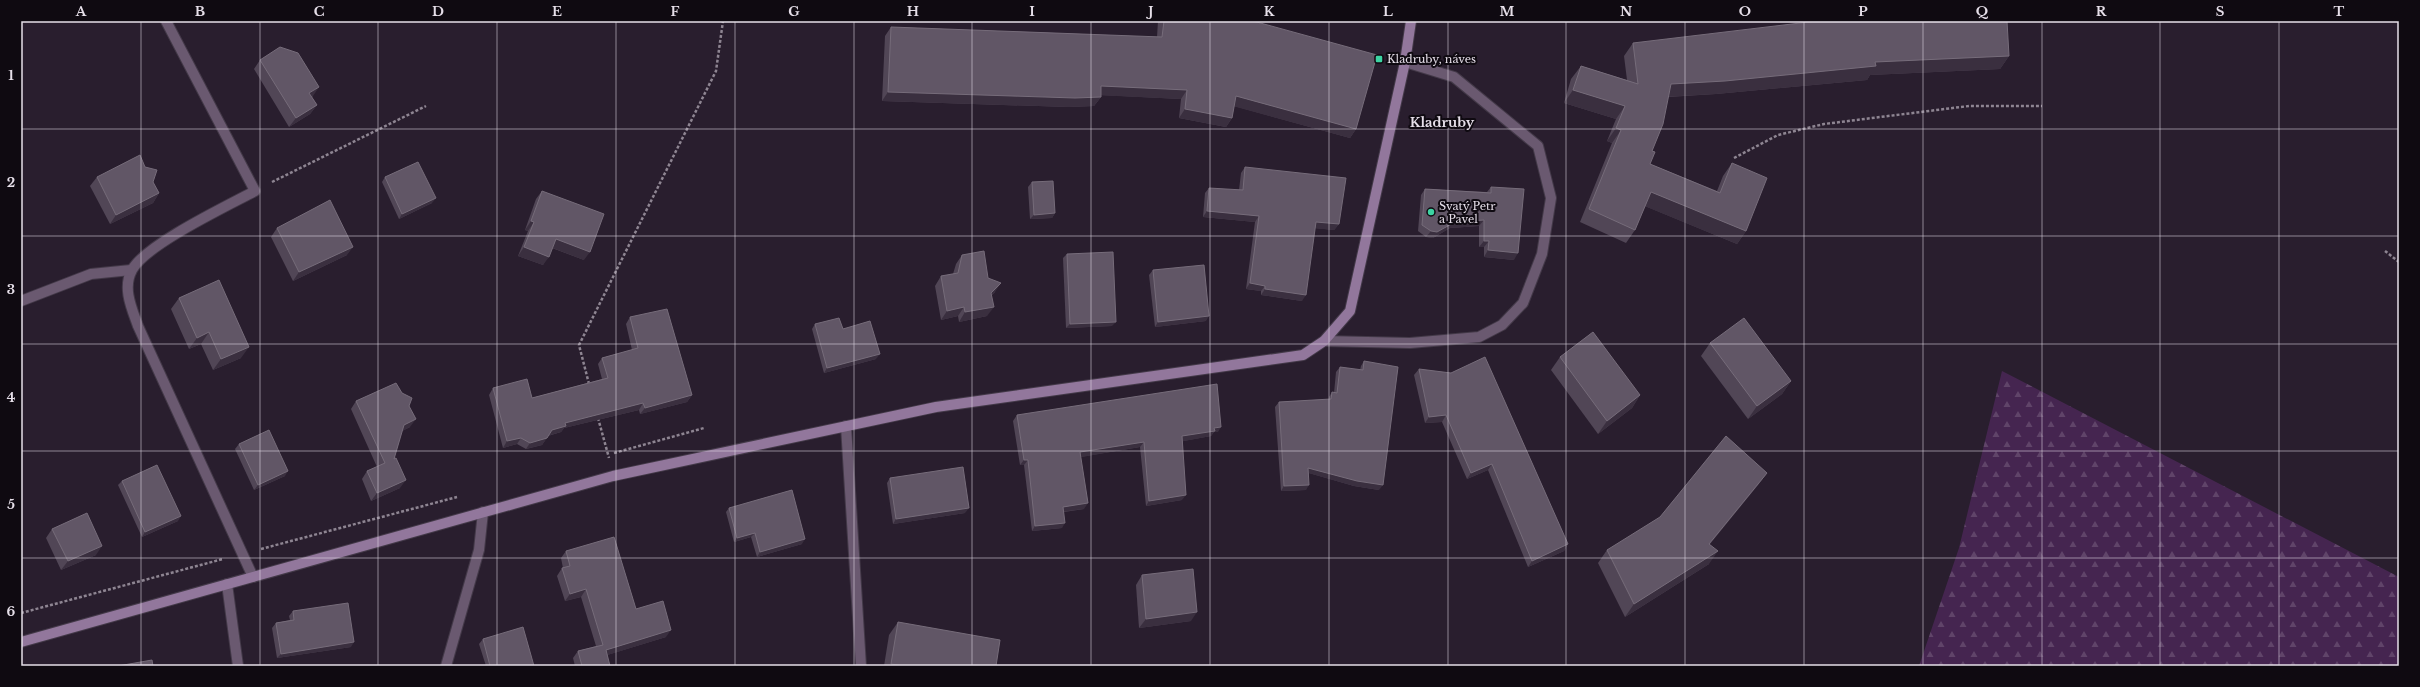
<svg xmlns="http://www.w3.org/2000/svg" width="2420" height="687" font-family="'Libre Baskerville',serif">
<defs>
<pattern id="forest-firs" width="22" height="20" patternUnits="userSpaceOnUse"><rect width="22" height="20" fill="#452550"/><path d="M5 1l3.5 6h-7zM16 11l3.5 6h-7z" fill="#604469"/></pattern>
</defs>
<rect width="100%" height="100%" fill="#291e2e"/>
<polygon fill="url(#forest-firs)" points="2002,371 2399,577 2399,666 1919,666 1959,548"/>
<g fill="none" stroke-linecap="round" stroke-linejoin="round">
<g stroke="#433948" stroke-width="12">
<polyline id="lane" points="846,426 861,666"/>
</g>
<g stroke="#433948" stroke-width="12">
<g id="street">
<path d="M 166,21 L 255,191 C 227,206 145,245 132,270 C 122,288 132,309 138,326 L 253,577"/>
<polyline points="21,301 91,274 131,270"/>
<polyline points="1324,341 1410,343 1479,337 1502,325 1523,303 1542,254 1551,198 1538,146 1454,77 1405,62"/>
<polyline points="227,584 238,666"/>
<polyline points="446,666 479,550 483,512"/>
</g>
</g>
<g stroke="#433948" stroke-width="12">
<polyline id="secondary" points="21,642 613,476 936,407 1303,355 1324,341 1350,311 1405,62 1411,21"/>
</g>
<g stroke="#8e8592" stroke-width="2.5" stroke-dasharray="3 2" stroke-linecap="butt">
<polyline points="1734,158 1778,135 1824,124 1969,106 2042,106"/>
<polyline points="272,182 426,106"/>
<polyline points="2385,251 2399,262"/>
<polyline points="589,384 579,345 716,71 723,21"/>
<polyline points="598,418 609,458"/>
<polyline points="614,453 704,428"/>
<polyline points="261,549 457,497"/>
<polyline points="21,613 223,559"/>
</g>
<use href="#lane" stroke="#6a5970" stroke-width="10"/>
<use href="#street" stroke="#6a5970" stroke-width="10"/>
<use href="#secondary" stroke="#92779c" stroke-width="10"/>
</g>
<g fill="#514656">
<polygon points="1158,21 1253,21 1356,129 1350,138 1234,106 1232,118 1226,127 1179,118 1181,99 1101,95 1101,97 1094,106 1068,107 882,101 885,36 891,27 1157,37"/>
<polygon points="1633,43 2009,56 2000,69 1870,75 1867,80 1716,94 1668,97 1652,151 1650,164 1717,191 1723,176 1732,163 1746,231 1737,244 1645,206 1635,230 1626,243 1580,222 1612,143 1607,141 1616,119 1564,103 1571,79 1581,66 1627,80 1624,56"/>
<polygon points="260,60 313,96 312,97 317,105 310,114 289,127 254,69"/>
<polygon points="1245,167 1339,224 1334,230 1315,228 1302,301 1261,295 1261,291 1246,289 1255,222 1203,217 1205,193 1209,188 1239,190 1241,173"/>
<polygon points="97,177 153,182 159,193 153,203 110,224 90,186"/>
<polygon points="385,177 432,203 399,219 382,182"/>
<polygon points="1032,182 1055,213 1052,218 1030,219 1028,187"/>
<polygon points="1491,187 1514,260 1484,257 1484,247 1479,247 1479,226 1450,228 1433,238 1426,237 1418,231 1421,195 1425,189 1487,192"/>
<polygon points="542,191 584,260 552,248 543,265 518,256 528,231 525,230 536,199"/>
<polygon points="277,228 347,255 293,281 271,237"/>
<polygon points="1067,254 1112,326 1066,328 1063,258"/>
<polygon points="962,255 988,278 995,292 992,295 987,316 959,322 958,316 941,320 935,286 941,276 953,274 956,264"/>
<polygon points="1153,270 1206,321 1155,327 1149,275"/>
<polygon points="179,298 241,358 213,370 201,344 189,349 171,309"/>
<polygon points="630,317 692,395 687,402 640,414 639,410 564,428 561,432 548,436 542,445 526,449 517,444 503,448 489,395 493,388 532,398 602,379 598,364 602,358 632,350 626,324"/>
<polygon points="815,324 876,359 824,373 812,329"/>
<polygon points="1710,343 1791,381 1782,394 1748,419 1701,356"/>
<polygon points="1560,357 1640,395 1632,408 1598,434 1551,370"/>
<polygon points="1364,361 1379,490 1354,486 1309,473 1306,490 1281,491 1275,407 1279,402 1329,400 1329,397 1332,392 1334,393 1336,372 1340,367 1360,370 1361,366"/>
<polygon points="1419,369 1568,544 1564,551 1528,567 1488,470 1467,479 1442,422 1425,423 1414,375"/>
<polygon points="402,393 409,406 410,427 402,431 394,459 400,488 371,501 362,479 367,471 377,467 351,409 356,401"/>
<polygon points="1017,415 1218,432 1214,432 1211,436 1183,441 1182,500 1146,506 1140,447 1080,457 1084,509 1064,512 1062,528 1032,531 1024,465 1020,465 1013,421"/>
<polygon points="239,444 285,476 254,490 235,449"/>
<polygon points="1767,473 1758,485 1710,544 1709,564 1625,617 1598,563 1607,550"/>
<polygon points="890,478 965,513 893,524 887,483"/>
<polygon points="122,481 178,521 142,537 118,485"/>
<polygon points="729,508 802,544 757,557 751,537 734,542 726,512"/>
<polygon points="52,529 96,555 61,570 46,538"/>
<polygon points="566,551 636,609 666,637 607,655 610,666 575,666 573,658 578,651 596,646 581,597 565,601 557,576 562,568 563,568 561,558"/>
<polygon points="1142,575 1191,621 1139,628 1136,585"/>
<polygon points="293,611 351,647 277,658 272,628 276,623 290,620 289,616"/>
<polygon points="898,622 996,666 884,666 889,635"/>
<polygon points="483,639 534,666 486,666 479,644"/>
</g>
<g fill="#3a2f3f">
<polygon points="2009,56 2000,69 1870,75 1867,80 1716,94 1662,97 1671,84 1875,62"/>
<polygon points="1101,86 1187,90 1181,99 1095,95"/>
<polygon points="319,87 313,96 303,102 309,93"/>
<polygon points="1573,90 1625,106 1616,119 1564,103"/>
<polygon points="888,92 1101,97 1094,106 1068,107 882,101"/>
<polygon points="1236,96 1356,129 1350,138 1229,105"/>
<polygon points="317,105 310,114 289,127 296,118"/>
<polygon points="1185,109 1232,118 1226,127 1179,118"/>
<polygon points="1616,128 1621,130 1612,143 1607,141"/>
<polygon points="1651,192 1746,231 1737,244 1642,205"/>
<polygon points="159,193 153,203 110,224 116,215"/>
<polygon points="436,198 432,203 399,219 402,214"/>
<polygon points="1207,211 1259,216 1255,222 1203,217"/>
<polygon points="1055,213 1052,218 1030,219 1034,215"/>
<polygon points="1484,220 1479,226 1450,228 1433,238 1426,237 1431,231 1455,222"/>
<polygon points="531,221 534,222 528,231 525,230"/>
<polygon points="1316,222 1339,224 1334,230 1312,228"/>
<polygon points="556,239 590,252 584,260 550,247"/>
<polygon points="1484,241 1489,241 1484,247 1479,247"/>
<polygon points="353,247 347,255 293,281 299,272"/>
<polygon points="524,247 549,257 543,265 518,256"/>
<polygon points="1488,250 1518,253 1514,260 1484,257"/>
<polygon points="1001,283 995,292 985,302 991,293"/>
<polygon points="1250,283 1265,286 1261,291 1246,289"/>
<polygon points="1265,289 1306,295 1302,301 1261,295"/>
<polygon points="964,307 958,316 941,320 947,311"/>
<polygon points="994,307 987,316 959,322 965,312"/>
<polygon points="1209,316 1206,321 1155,327 1158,322"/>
<polygon points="1116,322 1112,326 1066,328 1070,324"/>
<polygon points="209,332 201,344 189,349 197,338"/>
<polygon points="249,347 241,358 213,370 221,359"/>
<polygon points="880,354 876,359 824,373 827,368"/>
<polygon points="1791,381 1782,394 1748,419 1757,406"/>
<polygon points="692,395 687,402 640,414 645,408"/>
<polygon points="1640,395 1632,408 1598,434 1607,421"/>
<polygon points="643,403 639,410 564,428 561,432 547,436 552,430 565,423"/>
<polygon points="1446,415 1442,422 1425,423 1429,417"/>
<polygon points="416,419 410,427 398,433 404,425"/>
<polygon points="1221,427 1218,432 1214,432 1211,436 1179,442 1182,436 1214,428"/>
<polygon points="521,438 517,444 503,448 507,441"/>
<polygon points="547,438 542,445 526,449 530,443"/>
<polygon points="1144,442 1140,447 1076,458 1080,452"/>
<polygon points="1024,460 1028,460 1024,465 1020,465"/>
<polygon points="1492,464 1488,470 1467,479 1471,473"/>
<polygon points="1308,468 1383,485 1379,490 1354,486 1305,472"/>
<polygon points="288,471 285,476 254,490 258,485"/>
<polygon points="1767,473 1758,485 1700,556 1709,544"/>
<polygon points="406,480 400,488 371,501 377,493"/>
<polygon points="1309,485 1306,490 1281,491 1284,486"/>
<polygon points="1186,495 1182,500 1146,506 1149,501"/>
<polygon points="1088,503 1084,509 1060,512 1063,507"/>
<polygon points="969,508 965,513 893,524 896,519"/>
<polygon points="181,516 178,521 142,537 145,532"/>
<polygon points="1065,523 1062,528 1032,531 1035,526"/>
<polygon points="755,533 751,537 734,542 737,538"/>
<polygon points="805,539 802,544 757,557 760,552"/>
<polygon points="1568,544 1564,551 1528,567 1532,561"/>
<polygon points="102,546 96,555 61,570 68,561"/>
<polygon points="1718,551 1709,564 1625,617 1634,604"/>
<polygon points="586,589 581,597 565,601 570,594"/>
<polygon points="1197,612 1191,621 1139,628 1146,619"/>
<polygon points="671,630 666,637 601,657 606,650"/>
<polygon points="354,642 351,647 277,658 281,654"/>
<polygon points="891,664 904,666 889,666"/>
</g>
<g fill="#615666" stroke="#766c7a">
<polygon points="1164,21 1253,21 1377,55 1356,129 1236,96 1232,118 1185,109 1187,90 1101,86 1101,97 1075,98 888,92 891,27 1162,37"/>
<polygon points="1817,21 2007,21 2009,56 1875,62 1876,66 1725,81 1671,84 1663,124 1652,151 1655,152 1650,164 1720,193 1732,163 1767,178 1746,231 1651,192 1635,230 1589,209 1621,130 1616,128 1625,106 1573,90 1581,66 1638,84 1633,43"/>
<polygon points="280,47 298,53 319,87 309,93 317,105 296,118 260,60"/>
<polygon points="140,155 145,167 157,170 153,182 159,193 116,215 97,177"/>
<polygon points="418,162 436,198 402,214 385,177"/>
<polygon points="1245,167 1346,178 1339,224 1316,222 1306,295 1265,289 1265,286 1250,283 1259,216 1207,211 1209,188 1243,190"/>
<polygon points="1053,181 1055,213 1034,215 1032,182"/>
<polygon points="1491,187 1524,189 1518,253 1488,250 1489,241 1484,241 1484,220 1455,222 1437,232 1431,231 1422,225 1425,189 1491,193"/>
<polygon points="542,191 604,214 590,252 556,239 549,257 524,247 534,222 531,221"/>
<polygon points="330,200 353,247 299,272 277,228"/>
<polygon points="984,251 988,278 1001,283 991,293 994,307 965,312 964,307 947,311 941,276 958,273 962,255"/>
<polygon points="1113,252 1116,322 1070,324 1067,254"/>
<polygon points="1204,265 1209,316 1158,322 1153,270"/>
<polygon points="219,280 249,347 221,359 209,332 197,338 179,298"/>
<polygon points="667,309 692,395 645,408 643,403 565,423 566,426 552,430 547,438 530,443 521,438 507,441 493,388 527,379 532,398 608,378 602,358 638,348 630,317"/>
<polygon points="839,318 843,329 870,321 880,354 827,368 815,324"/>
<polygon points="1744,318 1791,381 1757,406 1710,343"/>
<polygon points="1593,332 1640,395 1607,421 1560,357"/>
<polygon points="1485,357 1568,544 1532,561 1492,464 1471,473 1446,415 1429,417 1419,369 1451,373"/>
<polygon points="1364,361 1398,367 1383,485 1357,481 1308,468 1309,485 1284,486 1279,402 1331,399 1332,392 1337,393 1340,367 1363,370"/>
<polygon points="396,383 402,393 412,398 409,406 416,419 404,425 394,459 396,458 406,480 377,493 367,471 385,463 356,401"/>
<polygon points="1217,384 1221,427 1214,428 1215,431 1182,436 1186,495 1149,501 1144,442 1080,452 1088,503 1063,507 1065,523 1035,526 1028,460 1024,460 1017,415"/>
<polygon points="269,430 288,471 258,485 239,444"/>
<polygon points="1726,436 1767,473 1709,544 1718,551 1634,604 1607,550 1660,517"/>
<polygon points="157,465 181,516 145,532 122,481"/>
<polygon points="963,467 969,508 896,519 890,478"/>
<polygon points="792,490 805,539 760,552 755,533 737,538 729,508"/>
<polygon points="87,513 102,546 68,561 52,529"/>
<polygon points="614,537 636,609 663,601 671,630 606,650 610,666 582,666 578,651 603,645 586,589 570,594 562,568 570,566 566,551"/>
<polygon points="1193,569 1197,612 1146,619 1142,575"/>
<polygon points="348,603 354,642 281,654 276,623 294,620 293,611"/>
<polygon points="898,622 1000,640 996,666 904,666 891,664"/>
<polygon points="523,627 534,666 490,666 483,639"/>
<polygon points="152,660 153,666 118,666"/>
</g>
<path fill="none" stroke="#e6dfe9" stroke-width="1" stroke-opacity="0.55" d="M 141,21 L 141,666M 260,21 L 260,666M 378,21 L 378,666M 497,21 L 497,666M 616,21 L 616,666M 735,21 L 735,666M 854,21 L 854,666M 972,21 L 972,666M 1091,21 L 1091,666M 1210,21 L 1210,666M 1329,21 L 1329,666M 1448,21 L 1448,666M 1566,21 L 1566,666M 1685,21 L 1685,666M 1804,21 L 1804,666M 1923,21 L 1923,666M 2042,21 L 2042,666M 2160,21 L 2160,666M 2279,21 L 2279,666M 21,129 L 2399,129M 21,236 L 2399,236M 21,344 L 2399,344M 21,451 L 2399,451M 21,558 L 2399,558"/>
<g fill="#3dd4a3" stroke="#0f0a11" stroke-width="1.5">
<rect x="1375" y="55" width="8" height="8" rx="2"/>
<circle cx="1431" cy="212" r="4"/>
</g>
<g text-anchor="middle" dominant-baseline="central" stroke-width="4" stroke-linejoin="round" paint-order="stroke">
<g font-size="11" fill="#e6dfe9" stroke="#0f0a11" text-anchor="start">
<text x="1387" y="59">Kladruby, náves</text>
<text x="1439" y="206">Svatý Petr<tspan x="1439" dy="13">a Pavel</tspan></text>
</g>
<g font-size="13" font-weight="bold" fill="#e6dfe9" stroke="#0f0a11">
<text x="1442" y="122">Kladruby</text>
</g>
</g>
<rect width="2420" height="687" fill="none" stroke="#0f0a11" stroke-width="44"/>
<rect x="22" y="22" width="2376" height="643" fill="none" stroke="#e6dfe9" stroke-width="1.5"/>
<g font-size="13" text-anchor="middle" font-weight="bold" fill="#e6dfe9">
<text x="81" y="16">A</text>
<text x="200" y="16">B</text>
<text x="319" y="16">C</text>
<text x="438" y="16">D</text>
<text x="557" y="16">E</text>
<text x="675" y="16">F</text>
<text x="794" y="16">G</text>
<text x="913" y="16">H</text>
<text x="1032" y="16">I</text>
<text x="1151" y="16">J</text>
<text x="1269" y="16">K</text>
<text x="1388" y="16">L</text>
<text x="1507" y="16">M</text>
<text x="1626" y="16">N</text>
<text x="1745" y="16">O</text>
<text x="1863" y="16">P</text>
<text x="1982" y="16">Q</text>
<text x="2101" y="16">R</text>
<text x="2220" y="16">S</text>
<text x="2339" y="16">T</text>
<text x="11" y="80">1</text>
<text x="11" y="187">2</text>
<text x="11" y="294">3</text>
<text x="11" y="402">4</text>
<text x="11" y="509">5</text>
<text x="11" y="616">6</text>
</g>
</svg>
